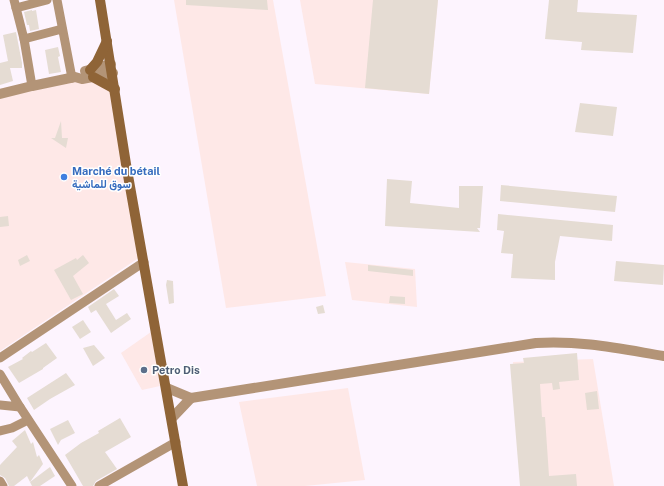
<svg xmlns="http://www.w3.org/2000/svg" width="664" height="486" font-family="'Public Sans',Vazirmatn,sans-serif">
<rect width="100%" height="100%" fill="#fdf4fe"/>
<g fill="#fee8e7">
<polygon points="174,0 273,0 326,296 226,308"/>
<polygon points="300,0 438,0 429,94 315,84"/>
<polygon points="110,72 140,257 0,351 0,98"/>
<polygon points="345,262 415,269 417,307 352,300"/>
<polygon points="151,332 160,386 142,390 121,353"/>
<polygon points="593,359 614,486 522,486 513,362"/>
<polygon points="348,388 365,480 305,486 257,486 239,402"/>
</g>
<g fill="#e5dcd3">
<polygon points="186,0 267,0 268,10 186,5"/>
<polygon points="373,0 438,0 429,94 365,88"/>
<polygon points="549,0 578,0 577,12 637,15 633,53 581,50 582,42 545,39"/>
<polygon points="32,10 32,11 36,10 39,29 30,31 29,25 27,25 24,12"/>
<polygon points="16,32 22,63 22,68 10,68 13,81 0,85 0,63 8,61 3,35"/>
<polygon points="58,47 60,56 58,57 61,72 49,74 45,50"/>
<polygon points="580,103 617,107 613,136 575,132"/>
<polygon points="61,121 62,138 68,138 66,148 51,138 55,138"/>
<polygon points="387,179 412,181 410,203 459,208 459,186 483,186 480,228 477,228 480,232 385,226"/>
<polygon points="501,185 617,196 615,212 500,201"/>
<polygon points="498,214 613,225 612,241 560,236 555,262 555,280 511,278 513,254 501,253 504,231 497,230"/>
<polygon points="8,216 9,226 0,227 0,217"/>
<polygon points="27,255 30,261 20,266 18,260"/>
<polygon points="83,255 89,263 73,276 83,294 71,300 54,270 76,258 77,260"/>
<polygon points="616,261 664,265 663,285 614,281"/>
<polygon points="368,265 413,270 413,276 368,271"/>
<polygon points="167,280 173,281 174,303 169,304 166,285"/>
<polygon points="114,289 119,296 106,304 116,320 127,313 131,319 111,333 96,310 91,313 88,307"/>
<polygon points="390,296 405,297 405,304 389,303"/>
<polygon points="323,305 325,313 318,314 316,307"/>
<polygon points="83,320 91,332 80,339 72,327"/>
<polygon points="46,343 57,358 43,368 43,369 19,383 8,367 23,359 22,358 31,351 32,352"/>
<polygon points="94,345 105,358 93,366 83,348"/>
<polygon points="577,353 579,380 559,382 560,389 553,390 552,383 540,384 542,417 545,417 549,476 576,474 577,486 520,486 510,364 524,363 523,358"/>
<polygon points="66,373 75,385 50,399 34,410 27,398"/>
<polygon points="597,391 599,409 587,410 585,393"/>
<polygon points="120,418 131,437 105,452 117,469 96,481 93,486 83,486 65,455 81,443 99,433 98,431"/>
<polygon points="68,420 75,433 61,440 58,445 50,429"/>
<polygon points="25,430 31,444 33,442 37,457 39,455 43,464 30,482 27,476 14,486 9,486 5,478 0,475 0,465 17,447 12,441"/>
<polygon points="50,467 55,476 40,486 32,486 30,482"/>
</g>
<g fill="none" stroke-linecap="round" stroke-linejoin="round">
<g stroke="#b39477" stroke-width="9">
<polyline points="14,0 24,39 32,86"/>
<polyline points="57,0 72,78"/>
<polyline points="16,8 47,0"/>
<polyline points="24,39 62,29"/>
<polyline points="0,358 144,262"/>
<polyline points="0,374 20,407 0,405"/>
<polyline points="20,407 72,486"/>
<polyline points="0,431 12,428 28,420"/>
<polyline points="0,481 3,486"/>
<polyline points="99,486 176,442"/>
</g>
<g stroke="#b39477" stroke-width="10">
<polyline points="85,71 111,64"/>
<polyline points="0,94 32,86 75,77 82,79 113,73"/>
<path d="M 167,388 L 191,398 L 536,343 C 580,340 621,349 664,356"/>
<polyline points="172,418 191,398"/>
</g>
<g stroke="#8f6437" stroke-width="10">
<polyline points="100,0 126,164 183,486"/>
<polyline points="90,70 97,62 107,41"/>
<polyline points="93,77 115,89"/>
</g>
</g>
<circle fill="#3f7fe0" stroke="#fff" stroke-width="1.5" cx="64" cy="177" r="4"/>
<circle fill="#5c6f8a" stroke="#fff" stroke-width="1.5" cx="144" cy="370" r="4"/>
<g text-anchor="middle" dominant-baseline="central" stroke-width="3" stroke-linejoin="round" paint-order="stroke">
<g font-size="11" font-weight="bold" fill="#366cbe" stroke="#fff" text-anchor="start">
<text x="72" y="171">Marché du bétail<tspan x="72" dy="13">سوق للماشية</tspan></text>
</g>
<g font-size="11" font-weight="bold" fill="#4e5e75" stroke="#fff" text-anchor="start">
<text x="152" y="370">Petro Dis</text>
</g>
</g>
</svg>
